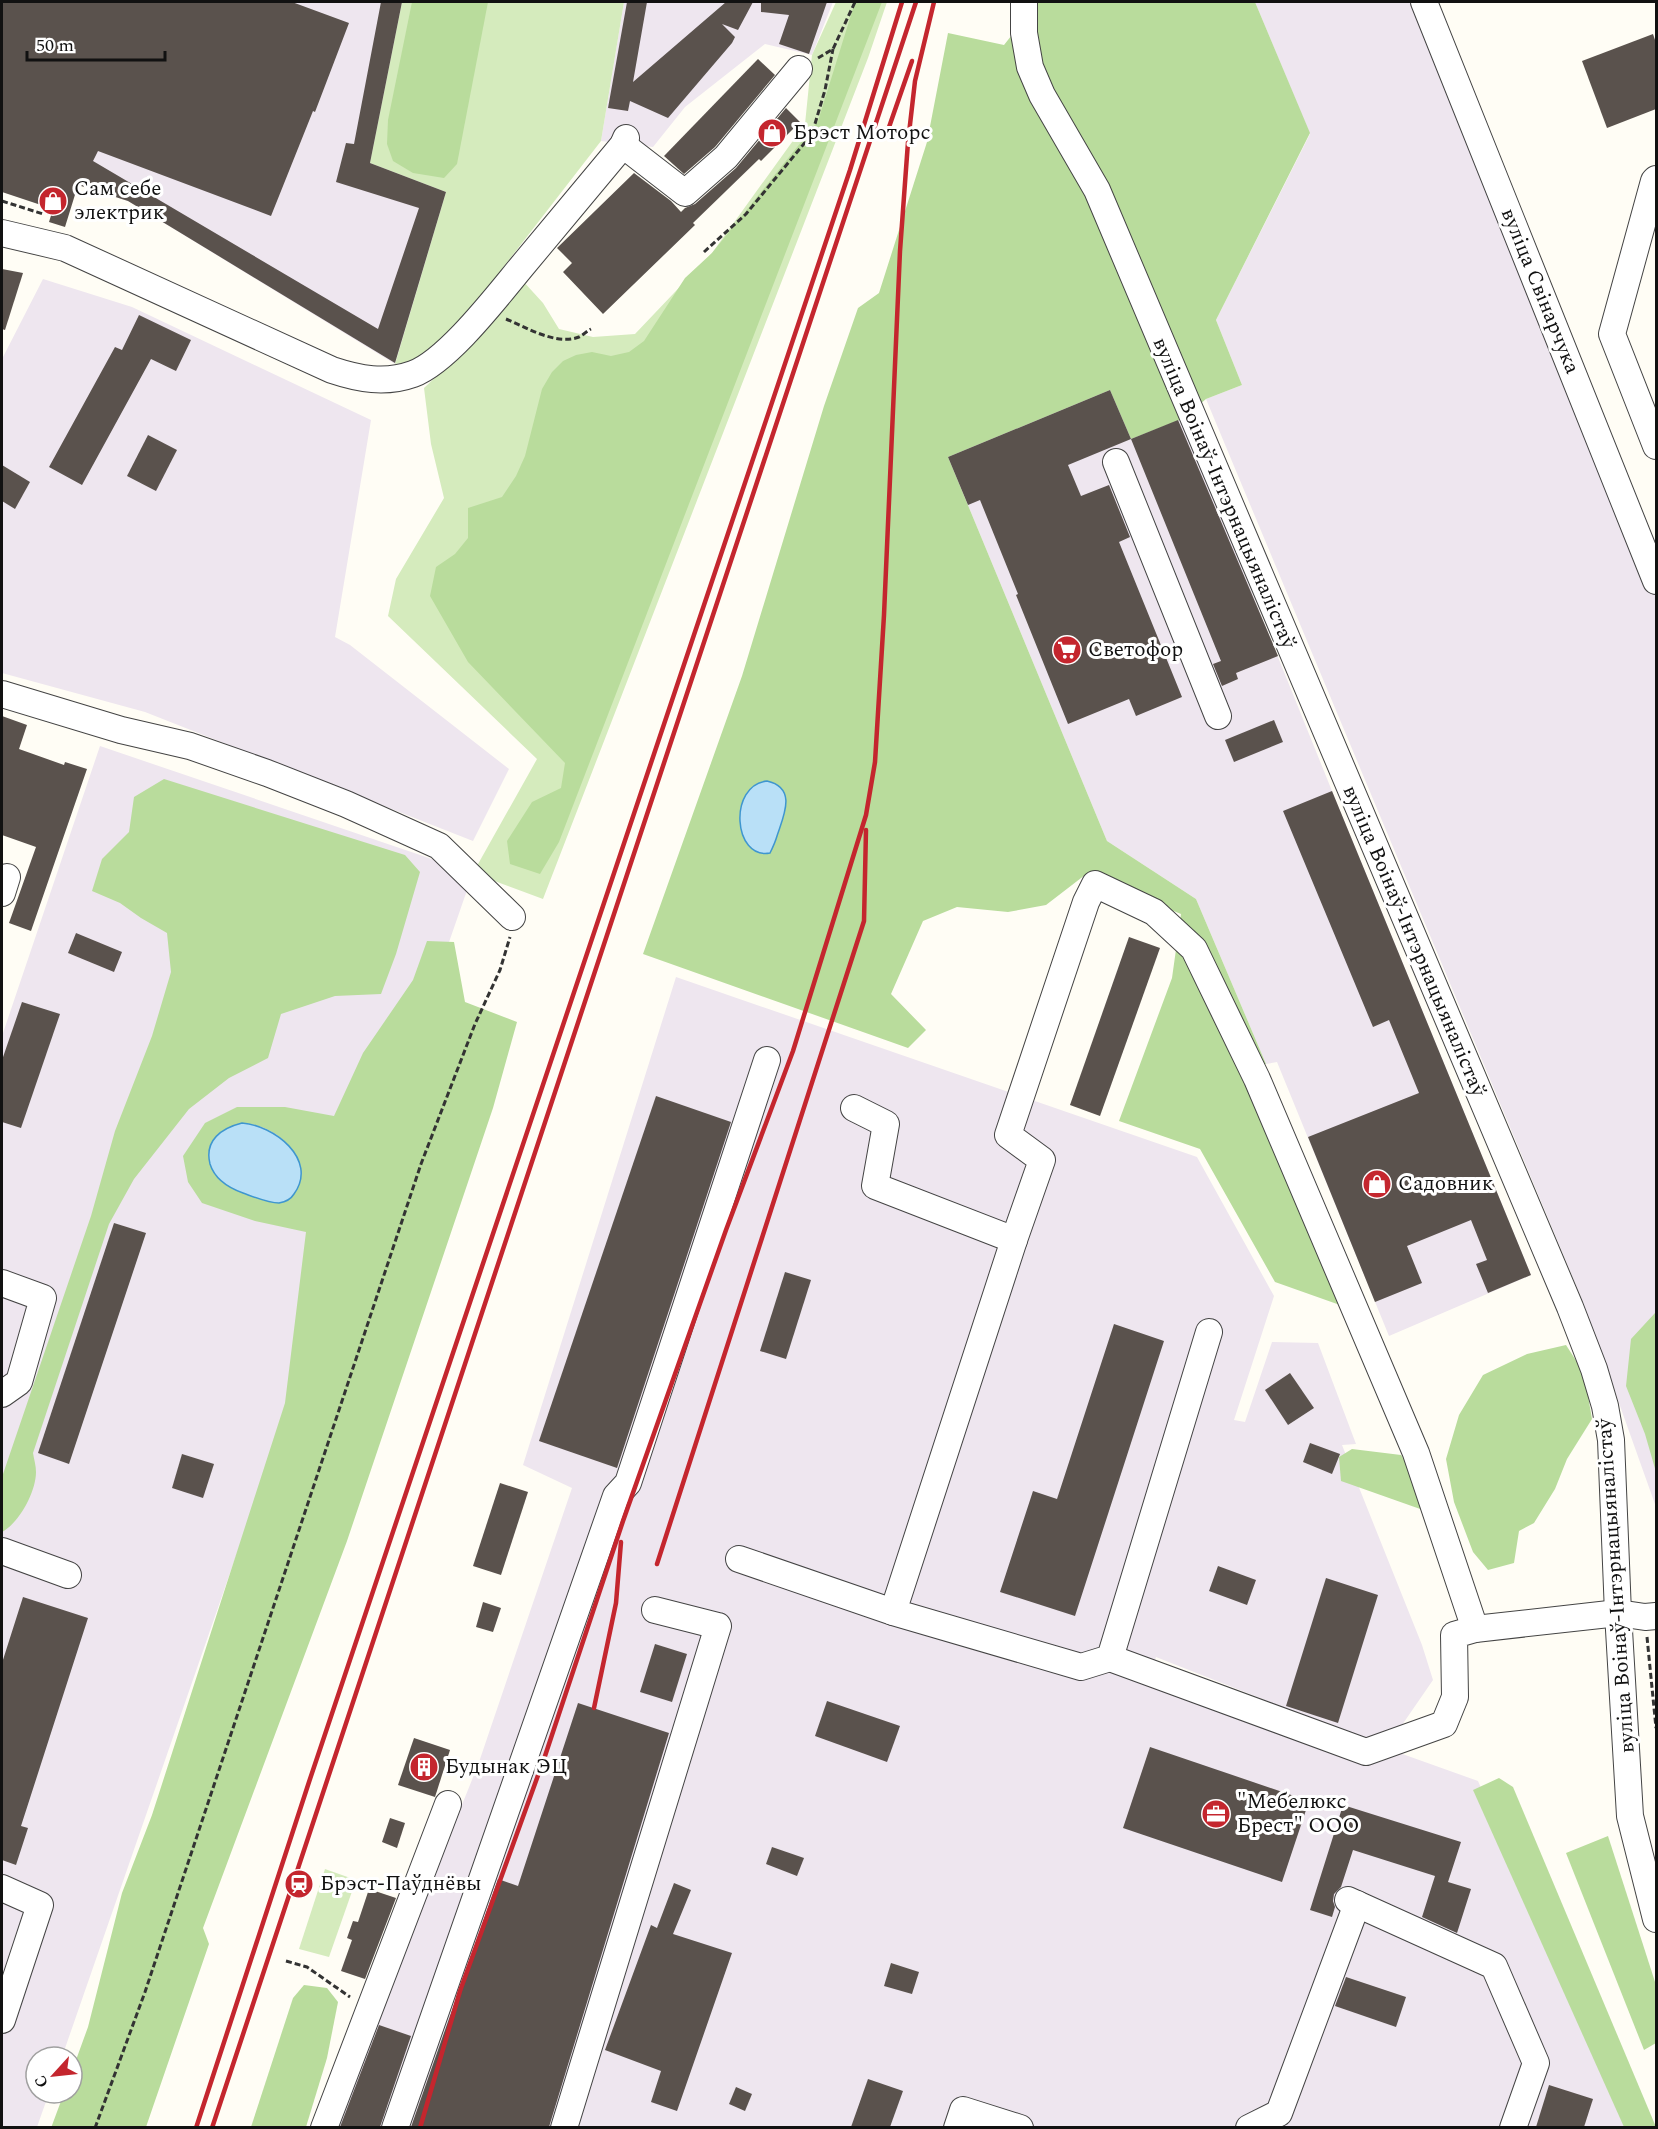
<svg xmlns="http://www.w3.org/2000/svg" width="1658" height="2129" font-family="Spectral,serif">
<rect width="100%" height="100%" fill="#fffdf5"/>
<g fill="#eee6ef">
<polygon points="2,2 402,2 370,163 446,192 395,364 128,201 2,160"/>
<polygon points="624,2 833,2 812,55 765,44 685,107 653,147 601,141"/>
<polygon points="1255,2 1424,2 1656,581 1656,1507 1583,1302 1206,399 1242,385 1216,320 1310,134"/>
<polygon points="43,279 132,307 371,420 335,637 350,645 509,769 473,841 145,712 2,673 2,359"/>
<polygon points="1110,390 1182,419 1332,791 1531,1275 1389,1336 1277,1062 1266,1064 1196,899 1107,841 948,457"/>
<polygon points="100,746 473,873 62,2057 36,2057 36,2093 49,2093 37,2127 2,2128 2,1036"/>
<polygon points="676,977 1197,1157 1274,1296 1234,1420 1245,1422 1272,1342 1318,1343 1356,1444 1342,1445 1422,1645 1433,1680 1402,1725 1364,1739 1156,1657 1147,1684 1394,1751 1478,1781 1627,2127 338,2128 374,2023 478,1765 572,1488 523,1465"/>
</g>
<g fill="#d5ebbd">
<polygon points="402,2 624,2 601,141 457,327 415,361 395,364 446,192 370,163"/>
<path d="M 836,2 L 887,2 L 868,58 L 543,899 L 473,873 L 537,759 L 388,616 L 396,579 L 444,498 L 431,444 L 424,388 C 461,355 492,319 522,280 L 543,303 L 559,329 L 593,337 L 635,334 L 712,253 L 805,124 L 812,55 Z"/>
<polygon points="325,1869 356,1880 329,1957 299,1949"/>
</g>
<g fill="#b9dc9c" fill-rule="evenodd">
<polygon points="412,2 488,2 457,164 444,178 413,173 393,161 387,144 388,120"/>
<polygon points="855,2 882,2 559,842 540,874 510,864 507,841 532,802 561,788 565,763 468,662 430,596 436,567 455,554 468,538 468,508 502,497 516,476 525,456 542,389 552,372 563,361 576,355 592,352 611,356 629,352 644,341 685,278 712,253 818,121"/>
<polygon points="1032,2 1255,2 1310,133 1216,320 1242,385 1206,399 1182,419 1131,439 1110,390 948,457 1107,841 1196,899 1266,1064 1245,1066 1354,1310 1275,1282 1200,1149 1119,1121 1172,978 1181,914 1085,875 1046,905 1008,912 957,907 923,921 891,994 926,1030 908,1048 643,954 742,676 824,406 858,308 879,293 927,142 948,33 1004,45 1031,11"/>
<path d="M 164,779 L 405,855 L 420,872 L 396,954 L 381,994 L 335,996 L 281,1014 L 268,1058 L 229,1078 L 189,1109 L 134,1179 L 109,1224 L 33,1453 C 34,1459 36,1466 36,1472 C 36,1492 19,1523 2,1532 L 2,1477 L 91,1216 L 115,1131 L 152,1036 L 171,972 L 167,933 L 141,918 L 120,903 L 92,891 L 102,859 L 129,832 L 134,797 Z"/>
<path d="M 427,941 L 454,942 L 465,1002 L 517,1022 L 493,1108 L 347,1541 L 203,1928 L 209,1944 L 146,2127 L 51,2128 L 64,2093 L 72,2093 L 72,2071 L 88,2027 L 122,1893 L 152,1815 L 285,1403 L 306,1232 L 255,1221 L 202,1203 L 188,1182 L 183,1156 L 205,1123 L 237,1107 L 285,1107 L 334,1116 L 363,1053 L 413,980 ZM 242,1123 C 273,1125 303,1148 300,1181 Z"/>
<polygon points="1655,1313 1656,1315 1656,1472 1645,1434 1626,1386 1631,1339"/>
<polygon points="1566,1345 1584,1373 1592,1419 1567,1459 1555,1489 1534,1523 1519,1531 1514,1563 1488,1570 1473,1552 1454,1502 1446,1459 1459,1415 1483,1375 1527,1354"/>
<polygon points="1352,1449 1401,1455 1419,1482 1423,1510 1341,1481 1339,1457"/>
<polygon points="1499,1778 1513,1787 1656,2127 1624,2127 1473,1790"/>
<polygon points="1608,1836 1656,1985 1656,2043 1644,2050 1566,1853"/>
<polygon points="304,1985 327,1988 338,2002 327,2058 306,2127 251,2127 293,1998"/>
</g>
<g fill="#b9e0f7" stroke="#3f96cf" stroke-width="1.5">
<path d="M 767,781 C 798,788 783,817 777,836 C 775,843 773,847 770,853 C 733,860 728,785 767,781 Z"/>
<path d="M 242,1123 C 273,1125 319,1159 294,1194 C 291,1199 285,1202 279,1203 C 268,1203 254,1197 243,1193 C 229,1188 215,1180 210,1164 C 204,1140 222,1128 242,1123 Z"/>
</g>
<g fill="#5a524d">
<polygon points="2,2 292,2 349,23 315,112 313,111 271,216 98,151 93,161 378,329 419,208 336,182 346,143 354,144 381,2 402,2 370,163 446,192 395,363 128,201 78,185 65,227 49,222 53,209 2,192"/>
<polygon points="627,2 647,2 633,82 726,2 753,2 738,30 722,24 735,37 732,43 668,118 630,101 628,111 608,108"/>
<polygon points="761,2 827,2 809,54 779,44 789,15 761,12"/>
<polygon points="1653,34 1656,43 1656,109 1607,128 1582,61"/>
<polygon points="758,59 775,75 715,147 684,174 664,156"/>
<polygon points="786,108 800,122 761,161 759,159 693,223 695,225 603,314 563,272 572,263 557,248 634,173 671,201 681,212 685,208 695,204 736,168"/>
<polygon points="2,269 23,273 5,330 2,329"/>
<polygon points="139,315 191,340 176,371 151,359 82,485 49,467 115,347 122,350"/>
<polygon points="1110,390 1131,439 1068,465 1081,496 1109,485 1130,537 1119,542 1182,697 1136,716 1129,699 1068,724 1016,595 1018,594 980,500 968,505 948,457"/>
<polygon points="1178,420 1278,656 1236,673 1238,679 1222,686 1213,664 1221,661 1131,439"/>
<polygon points="148,435 177,450 156,491 127,476"/>
<polygon points="2,465 30,482 15,509 2,501"/>
<polygon points="2,716 27,725 19,749 64,765 65,762 87,769 31,931 9,923 36,847 2,835"/>
<polygon points="1274,720 1283,742 1234,762 1225,740"/>
<polygon points="1332,791 1531,1275 1488,1293 1476,1264 1487,1260 1471,1220 1407,1246 1422,1283 1375,1302 1308,1137 1419,1093 1389,1020 1373,1027 1283,811"/>
<polygon points="76,933 122,952 114,972 68,953"/>
<polygon points="1129,937 1160,948 1100,1116 1070,1105"/>
<polygon points="22,1002 60,1014 21,1128 2,1122 2,1060"/>
<polygon points="656,1096 731,1122 617,1468 539,1441"/>
<polygon points="114,1223 146,1233 69,1464 38,1453"/>
<polygon points="785,1272 811,1280 786,1359 760,1351"/>
<polygon points="1114,1324 1164,1341 1075,1616 1000,1592 1033,1491 1057,1499"/>
<polygon points="1290,1373 1314,1408 1288,1425 1265,1390"/>
<polygon points="1310,1443 1340,1454 1332,1474 1303,1462"/>
<polygon points="182,1454 214,1464 203,1498 172,1488"/>
<polygon points="500,1483 528,1492 501,1575 473,1566"/>
<polygon points="1218,1566 1256,1580 1247,1605 1209,1591"/>
<polygon points="1326,1578 1378,1595 1338,1723 1286,1706"/>
<polygon points="23,1597 88,1618 21,1826 28,1828 16,1865 2,1860 2,1663"/>
<polygon points="483,1602 501,1608 493,1632 476,1627"/>
<polygon points="655,1644 687,1654 672,1702 640,1692"/>
<polygon points="827,1701 900,1726 887,1762 815,1736"/>
<polygon points="578,1703 669,1733 549,2127 411,2127 498,1879 518,1886"/>
<polygon points="414,1738 450,1750 435,1797 398,1785"/>
<polygon points="1150,1747 1309,1801 1282,1882 1123,1828"/>
<polygon points="1343,1805 1461,1842 1448,1882 1471,1889 1457,1933 1422,1917 1435,1876 1353,1850 1341,1887 1334,1894 1333,1901 1335,1907 1332,1917 1310,1910"/>
<polygon points="390,1818 405,1823 397,1848 382,1842"/>
<polygon points="772,1847 804,1858 797,1876 766,1864"/>
<polygon points="674,1883 691,1890 673,1934 732,1953 677,2111 651,2102 661,2071 605,2050 651,1925 657,1928"/>
<polygon points="369,1889 396,1898 365,1979 341,1971 352,1940 347,1938 353,1921 358,1922"/>
<polygon points="891,1963 919,1972 912,1994 884,1986"/>
<polygon points="1346,1977 1406,1997 1396,2027 1335,2006"/>
<polygon points="379,2025 411,2036 380,2127 340,2127"/>
<polygon points="868,2079 903,2091 890,2127 851,2127"/>
<polygon points="1549,2085 1593,2099 1584,2127 1536,2127"/>
<polygon points="736,2087 752,2094 745,2111 729,2104"/>
</g>
<g fill="none" stroke-linecap="round" stroke-linejoin="round">
<g stroke="#444" stroke-width="28">
<g id="minor">
<polyline points="1024,2 1024,33 1030,67 1042,95 1097,190 1570,1307 1594,1369 1605,1406 1611,1440 1618,1613 1630,1816 1656,1919"/>
<polyline points="1424,2 1656,581"/>
<polyline points="623,145 685,193 726,157 799,69"/>
<polyline points="1656,179 1654,181 1612,334 1656,446"/>
<path d="M 2,233 L 65,248 L 332,370 C 359,379 385,384 413,374 C 448,361 498,295 523,265 C 556,225 590,185 623,145 L 626,138"/>
<polyline points="1116,462 1218,716"/>
<polyline points="2,694 121,730 190,746 267,773 346,804 439,846 512,917"/>
<polyline points="2,893 7,877"/>
<polyline points="854,1108 886,1124 875,1186 1014,1240 1042,1160 1008,1135 1086,902 1095,884 1154,912 1194,949 1257,1079 1416,1453 1475,1629"/>
<polyline points="1014,1240 893,1612 1081,1667 1110,1658 1209,1332"/>
<polyline points="2,1283 43,1298 19,1382 2,1394"/>
<polyline points="2,1551 68,1575"/>
<polyline points="739,1559 893,1612"/>
<polyline points="1110,1658 1366,1752 1444,1724 1455,1697 1454,1635 1475,1629 1618,1613 1645,1617 1656,1616"/>
<polyline points="2,1888 40,1905 2,2020"/>
<polyline points="1348,1900 1494,1966 1536,2063 1513,2128"/>
<polyline points="324,2128 448,1804"/>
<polyline points="395,2128 616,1496 628,1483 767,1060"/>
<polyline points="564,2128 718,1626 655,1610"/>
<polyline points="957,2128 963,2110 1020,2128"/>
<polyline points="1249,2128 1279,2113 1357,1904"/>
</g>
</g>
<g stroke="#333" stroke-width="3" stroke-dasharray="6 3" stroke-linecap="butt">
<polyline points="818,58 833,49 855,2"/>
<polyline points="2,201 43,214"/>
<polyline points="704,252 746,214 812,134 825,90 833,49"/>
<path d="M 506,319 C 526,327 556,346 579,337 C 583,335 587,331 591,329"/>
<polyline points="1647,1637 1656,1728"/>
<polyline points="286,1961 307,1967 350,1997"/>
<polyline points="95,2128 145,1992 421,1164 475,1024 500,970 510,937"/>
</g>
<use href="#minor" stroke="#fff" stroke-width="26"/>
<g stroke="#c4262e" stroke-width="4.5">
<polyline points="888,130 912,61"/>
<polyline points="657,1564 864,921 866,830"/>
<polyline points="594,1708 616,1603 621,1542"/>
<polyline points="196,2128 309,1782 850,170 902,2"/>
<polyline points="212,2128 916,2"/>
<polyline points="420,2128 460,1991 545,1756 623,1521 726,1230 793,1051 866,815 875,762 884,615 900,251 908,142 915,81 934,2"/>
</g>
</g>
<defs>
<g id="shop-disc" transform="scale(1.5)"><circle r="9.5" fill="#c4262e" stroke="#fff"/><path d="M-5-2.5h2.3a2.7 3.5 0 0 1 5.4 0H5L5.5 6h-11ZM-1.5-2.5h3a1.5 2.3 0 0 0-3 0Z" fill="#fff"/></g>
<g id="supermarket-disc" transform="scale(1.5)"><circle r="9.5" fill="#c4262e" stroke="#fff"/><path d="M-6-5.5h2.5l.6 2H6L4.5 2H-2.5L-4.4-4H-6ZM-1.5 3.2a1.3 1.3 0 1 0 .1 0ZM3 3.2a1.3 1.3 0 1 0 .1 0Z" fill="#fff"/></g>
<g id="building-disc" transform="scale(1.5)"><circle r="9.5" fill="#c4262e" stroke="#fff"/><path d="M-4-6H4V6H1V3H-1V6H-4ZM-2.5-4.3h1.7v1.8h-1.7ZM.8-4.3h1.7v1.8H.8ZM-2.5-1h1.7V.8h-1.7ZM.8-1h1.7V.8H.8Z" fill="#fff"/></g>
<g id="office-disc" transform="scale(1.5)"><circle r="9.5" fill="#c4262e" stroke="#fff"/><path d="M-6-3h4V-5.5h4V-3h4V5H-6ZM-1-4.5V-3h2v-1.5ZM-6 0V1H6V0Z" fill="#fff"/></g>
<g id="station-disc" transform="scale(1.5)"><circle r="9.5" fill="#c4262e" stroke="#fff"/><path d="M-3-6H3Q5-6 5-4V2Q5 4 3 4L4.5 6H3L1.5 4h-3L-3 6H-4.5L-3 4Q-5 4-5 2V-4Q-5-6-3-6ZM-3.5-4v3h7v-3ZM-3.5 1v1.5H-2V1ZM2 1v1.5H3.5V1Z" fill="#fff"/></g>
</defs>
<g fill-rule="evenodd">
<use href="#shop-disc" x="772" y="133"/>
<use href="#shop-disc" x="53" y="201"/>
<use href="#supermarket-disc" x="1067" y="650"/>
<use href="#shop-disc" x="1377" y="1184"/>
<use href="#building-disc" x="424" y="1767"/>
<use href="#office-disc" x="1216" y="1814"/>
<use href="#station-disc" x="299" y="1884"/>
</g>
<g text-anchor="middle" dominant-baseline="central" stroke-width="6" stroke-linejoin="round" paint-order="stroke">
<g font-size="21" fill="#111" stroke="#fff" text-anchor="start">
<text x="793" y="133">Брэст Моторс</text>
<text x="74" y="189">Сам себе<tspan x="74" dy="24">электрик</tspan></text>
<text x="1088" y="650">Светофор</text>
<text x="1398" y="1184">Садовник</text>
<text x="445" y="1767">Будынак ЭЦ</text>
<text x="1237" y="1802">"Мебелюкс<tspan x="1237" dy="24">Брест" ООО</tspan></text>
<text x="320" y="1884">Брэст-Паўднёвы</text>
</g>
<g font-size="21" fill="#111" stroke="#fff">
<text transform="translate(1540 291) rotate(68)">вуліца Свінарчука</text>
<text transform="translate(1224 493) rotate(67)">вуліца Воінаў-Інтэрнацыяналістаў</text>
<text transform="translate(1414 941) rotate(67)">вуліца Воінаў-Інтэрнацыяналістаў</text>
<text transform="translate(1616 1586) rotate(-94)">вуліца Воінаў-Інтэрнацыяналістаў</text>
</g>
</g>
<rect width="1658" height="2129" fill="none" stroke="#111111" stroke-width="6"/>
<g transform="translate(54 2075) rotate(243)"><circle r="28" fill="#ffffff" stroke="#a0a0a0" stroke-width="1.5"/>
<path d="M0-4.5L10 22L0 15L-10 22Z" fill="#c4262e"/>
<text y="-9" font-size="16" font-weight="bold" text-anchor="middle" fill="#111111">С</text>
</g>
<path d="M27 51v9h138v-9" fill="none" stroke="#111111" stroke-width="3"/>
<text x="36" y="51" font-size="18" fill="#111111" stroke="#ffffff" stroke-width="4.5" paint-order="stroke">50 m</text>
</svg>
